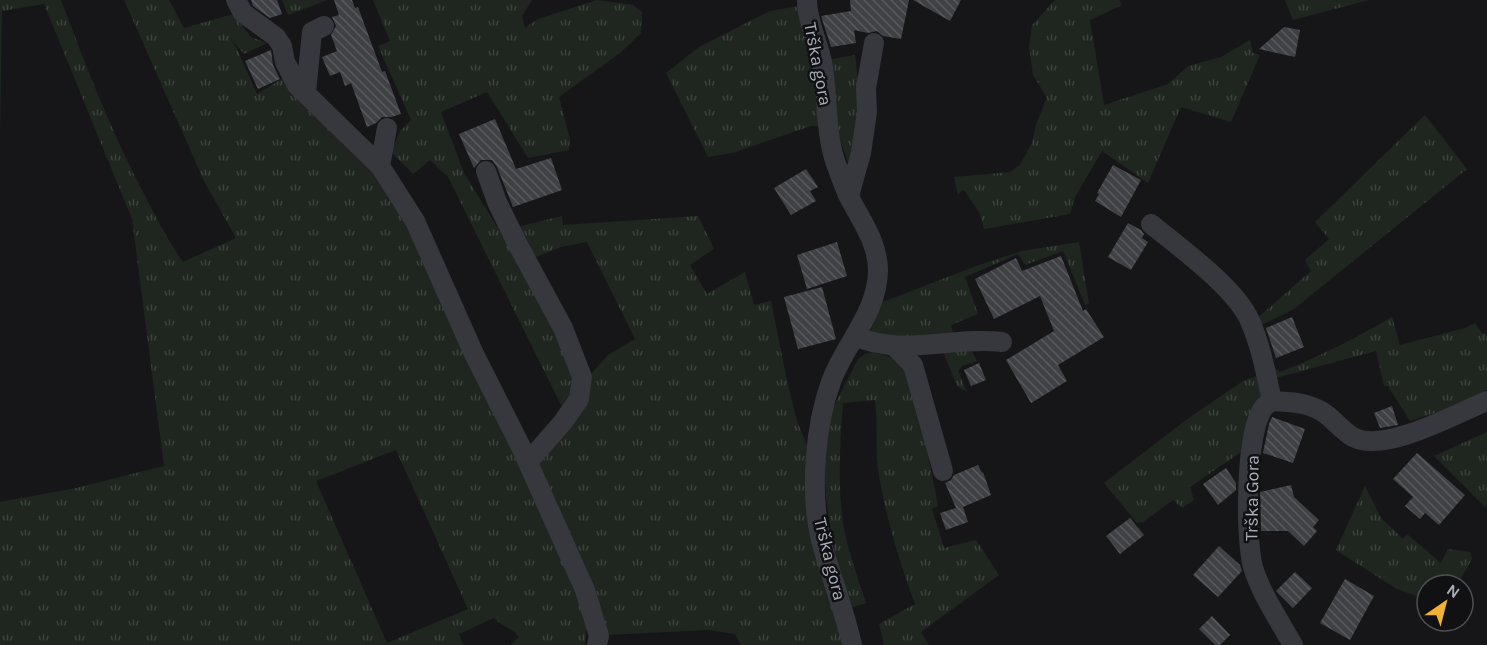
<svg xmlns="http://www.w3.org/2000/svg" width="1487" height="645" font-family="Karla,sans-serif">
<defs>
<pattern id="grass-tufts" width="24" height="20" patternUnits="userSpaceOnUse" patternTransform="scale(1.5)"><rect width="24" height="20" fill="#1e261f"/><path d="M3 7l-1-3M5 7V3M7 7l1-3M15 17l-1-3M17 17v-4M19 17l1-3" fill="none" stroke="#3c433d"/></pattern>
<pattern id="building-back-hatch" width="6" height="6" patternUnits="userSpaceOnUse" patternTransform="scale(1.5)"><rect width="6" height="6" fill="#404145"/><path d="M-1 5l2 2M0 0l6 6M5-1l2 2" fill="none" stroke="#595a5e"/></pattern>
</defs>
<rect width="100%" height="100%" fill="#161618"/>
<g fill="url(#grass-tufts)" fill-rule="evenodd">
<path d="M 0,0 L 61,0 C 86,66 111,132 144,194 C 156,217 168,241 183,262 L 236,238 L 204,181 L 124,0 L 169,0 L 184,28 L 233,14 L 251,37 L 267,43 L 244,54 L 229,37 L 236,47 L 257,94 L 285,77 L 372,166 L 401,208 L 496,413 L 587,617 L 585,645 L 511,645 L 519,637 C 512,627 502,627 494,618 L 459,634 L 463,645 L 0,645 L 0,502 L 76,488 L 164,466 L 132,219 L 44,4 L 2,11 L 0,133 ZM 396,450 L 468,609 L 387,643 L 316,481 Z"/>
<polygon points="282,0 327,0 288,15"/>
<polygon points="373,0 532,0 522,16 525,28 538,19 597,0 633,5 642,12 641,33 620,53 559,97 570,139 569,150 528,158 487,92 441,112 464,173 545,305 569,366 575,391 564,411 448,177 430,160 413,174 391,152 400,131 411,120 378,46 390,41"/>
<polygon points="1055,0 1119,0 1122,5 1090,20 1104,105 1168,84 1188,66 1221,57 1250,40 1253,53 1260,55 1231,122 1181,107 1148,183 1102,151 1075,197 1070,214 984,229 980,214 965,191 962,190 958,195 954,177 1010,172 1020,165 1032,143 1036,124 1047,98 1033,75 1029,46 1032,25"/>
<polygon points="1285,0 1369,0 1293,20"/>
<polygon points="799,6 816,63 822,126 811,126 732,153 708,157 666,73 699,47 770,11"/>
<polygon points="855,55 861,106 852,174 834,122 827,60"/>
<polygon points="1425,115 1467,169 1294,309 1259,326 1255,320 1311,271 1305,260 1329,239 1315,222"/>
<path d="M 562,216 L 563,225 L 698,216 L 714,249 L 690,265 L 707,294 L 745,272 L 754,305 L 771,301 C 779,340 786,379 796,417 C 800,430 807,443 810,456 C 824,518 832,582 843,645 L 741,645 L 735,634 L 709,630 L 606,635 L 582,567 L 539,463 L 572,424 L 590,396 L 590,375 L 608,355 L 635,339 L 587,242 L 561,247 L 536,257 L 517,227 Z"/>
<polygon points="1079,242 1089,303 1085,305 1063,251 1025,265 1018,254 965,277 978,314 951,325 954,337 869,336 880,303 979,265 1022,251"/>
<path d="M 1392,317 L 1400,345 L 1465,328 L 1475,323 L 1482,333 L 1487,334 L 1487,390 L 1447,409 L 1410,421 L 1388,386 L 1384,386 L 1376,351 L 1272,379 L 1272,366 L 1280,372 C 1319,357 1356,338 1392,317 Z"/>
<polygon points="970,347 977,361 962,366 958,371 967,392 957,386 942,349"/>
<path d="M 873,352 L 890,357 L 912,373 L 938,506 L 932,509 L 944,548 L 976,540 L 999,575 L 921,632 L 929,645 L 884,645 L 879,624 L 915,604 C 899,560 885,516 878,469 C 875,446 878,422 875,400 L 843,403 C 840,444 837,487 844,528 C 849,554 858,578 866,603 L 847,609 C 835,548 810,464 835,404 C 842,389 851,374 858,359 L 865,354 Z"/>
<polygon points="1257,376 1262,386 1262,400 1244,450 1190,487 1194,500 1182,508 1173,500 1143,522 1137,523 1104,483 1186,420 1243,381"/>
<polygon points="1487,432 1487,499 1486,508 1434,456"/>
<polygon points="1365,486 1381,518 1403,539 1407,534 1441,563 1448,549 1470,552 1472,559 1457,585 1427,585 1427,600 1395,588 1336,550"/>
</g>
<g fill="url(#building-back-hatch)">
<polygon points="251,0 277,0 282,14 270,18 253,6"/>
<polygon points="334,0 352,0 355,8 358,7 382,72 385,71 401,114 391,117 382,117 376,123 367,127 351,83 345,86 340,72 330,76 322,57 337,51 331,35 336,26 332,17 339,15"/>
<polygon points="850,0 909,0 901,39 883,36 877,31 868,33 854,30 856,43 831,47 821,16 851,11"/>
<polygon points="913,0 961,0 950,21"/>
<polygon points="1284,27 1300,30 1295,57 1259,49"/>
<polygon points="271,50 273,65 280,79 258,89 245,61"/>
<polygon points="495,119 516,169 551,158 562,190 513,207 497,167 492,160 481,160 474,168 459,134"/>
<polygon points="1113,165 1141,180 1121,217 1095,201 1099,194 1097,193"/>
<polygon points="806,169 818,187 810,191 816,201 791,215 774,188"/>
<polygon points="1128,223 1141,230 1144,234 1142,238 1148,242 1131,270 1108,257"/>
<polygon points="837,242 847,276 807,289 797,255"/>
<polygon points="1061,256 1083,311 1086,309 1104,337 1058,365 1067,381 1031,403 1006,360 1054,331 1040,296 994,319 975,279 1016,258 1022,271"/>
<polygon points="822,287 836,339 798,349 784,297"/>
<polygon points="1292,317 1304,347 1276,358 1266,328"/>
<polygon points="979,363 986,380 971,386 964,370"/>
<polygon points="1392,406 1398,425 1380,428 1374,413"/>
<polygon points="1272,417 1305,429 1293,463 1263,453 1269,424"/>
<polygon points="1417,453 1465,495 1439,525 1425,513 1420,519 1405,506 1413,497 1393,479"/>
<polygon points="978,465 982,473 983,472 991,495 963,507 968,522 946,530 940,513 956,508 945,483 951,480 954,475"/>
<polygon points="1226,468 1236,483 1236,490 1218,505 1203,484"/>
<polygon points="1291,485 1294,497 1319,520 1313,527 1317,531 1304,546 1288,531 1261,531 1260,492"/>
<polygon points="1130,518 1144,535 1120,554 1106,536"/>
<polygon points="1219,546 1240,565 1242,571 1218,597 1193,575"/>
<polygon points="1295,572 1312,588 1293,608 1276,591"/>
<polygon points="1345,579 1374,596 1350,640 1320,623"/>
<polygon points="1212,616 1230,635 1220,645 1215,645 1199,629"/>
</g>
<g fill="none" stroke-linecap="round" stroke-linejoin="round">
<g stroke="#37383d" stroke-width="20">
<polyline points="236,0 243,13 276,37 282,46 285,62 297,85 380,166 415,221 474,354 521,447 585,590 599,636 597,645"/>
<path d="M 807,0 C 807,21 818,42 822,62 C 828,93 825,131 835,161 C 839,172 843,184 848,195 C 860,219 878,242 878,270 C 878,313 844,345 831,382 C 815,426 810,490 820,536 C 829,573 844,608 852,645"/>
<polyline points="306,92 312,32 324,26"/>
<polyline points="380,166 387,128"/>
<polyline points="486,171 497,202 517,243 563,328 582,377 579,399 563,422 528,462"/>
<polyline points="849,196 861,153 867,112 866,88 874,43"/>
<path d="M 1151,224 C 1179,247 1236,288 1250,321 C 1261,346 1266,374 1272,401"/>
<path d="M 855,336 C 902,357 953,336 1002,342"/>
<polyline points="894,346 913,365 943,471"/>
<path d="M 1293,645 C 1279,620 1261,594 1253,567 C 1245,537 1245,431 1264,407 C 1266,405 1269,403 1272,401 C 1289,402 1305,402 1321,411 C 1332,417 1341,430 1353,437 C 1384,454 1455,414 1487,401"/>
</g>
</g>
<g text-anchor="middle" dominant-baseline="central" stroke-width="5" stroke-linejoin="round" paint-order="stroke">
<g font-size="18" fill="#a8adb8" stroke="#111113">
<text transform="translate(818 64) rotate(79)">Trška gora</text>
<text transform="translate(1252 498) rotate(-89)">Trška Gora</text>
<text transform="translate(830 559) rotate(76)">Trška gora</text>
</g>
</g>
<g transform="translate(1445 603) rotate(35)"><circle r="28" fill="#111113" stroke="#4d4f55" stroke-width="1.5"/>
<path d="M0-4.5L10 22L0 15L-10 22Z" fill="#f2b134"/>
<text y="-9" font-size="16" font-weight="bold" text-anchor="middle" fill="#a8adb8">N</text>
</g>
</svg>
